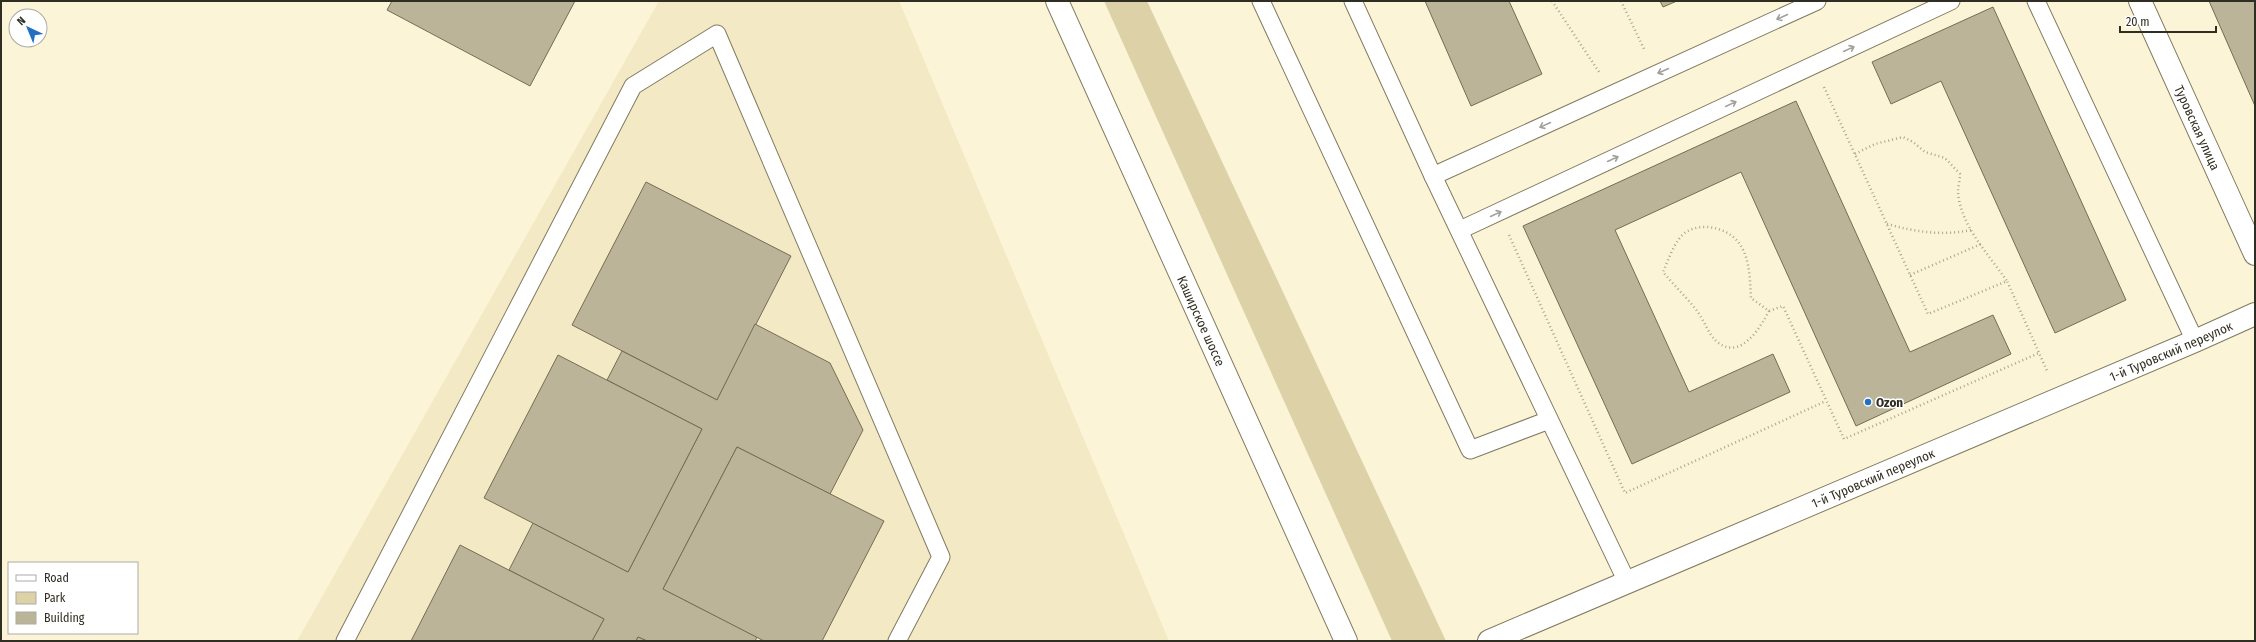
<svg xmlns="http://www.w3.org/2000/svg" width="2256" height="642" font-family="'Fira Sans Condensed',sans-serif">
<rect width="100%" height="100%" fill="#fcf4d7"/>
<polygon fill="#f3e9c4" points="659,1 899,1 1169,641 297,641"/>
<polygon fill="#ddd1a7" points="1104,1 1147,1 1446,641 1392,641"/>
<g fill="#bcb498" stroke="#746d53">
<polygon points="392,1 575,1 530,86 387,10"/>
<polygon points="1425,1 1509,1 1542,74 1471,106"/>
<polygon points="1660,1 1677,1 1663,7"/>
<polygon points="2209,1 2255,1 2255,106"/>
<polygon points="1993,7 2126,300 2055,333 1941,81 1891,104 1872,62"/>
<polygon points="1796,101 1910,352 1993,315 2011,354 1856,426 1741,172 1615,230 1689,392 1773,354 1790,392 1632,464 1523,226"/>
<polygon points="646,182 791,256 717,400 572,325"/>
<polygon points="755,324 830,363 863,430 830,494 737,447 663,589 757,637 755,641 647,641 638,637 636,641 592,641 604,619 509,570 533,523 628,572 702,429 607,380 622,351 717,400"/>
<polygon points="558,355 702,429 628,572 484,498"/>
<polygon points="737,447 884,521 822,641 764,641 663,589"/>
<polygon points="460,545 604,619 592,641 411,641"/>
<polygon points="638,637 647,641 636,641"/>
</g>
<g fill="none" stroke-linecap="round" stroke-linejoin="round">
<g stroke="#827b61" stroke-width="19">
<g id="service">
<polyline points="1261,1 1470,450 1549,420"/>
<polyline points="1353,1 1433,176 1627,582"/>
<polyline points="2036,1 2195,341"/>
<polyline points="1433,176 1817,1"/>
<polyline points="1460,230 1951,1"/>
<polyline points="345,641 633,86 717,34 941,557 897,641"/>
</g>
</g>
<g stroke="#827b61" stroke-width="24">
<g id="minor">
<path id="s1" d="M 2140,1 L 2255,254"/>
<path id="s2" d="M 1489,641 L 2195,341 L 2255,314"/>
</g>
</g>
<g stroke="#827b61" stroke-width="24">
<g id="primary">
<path id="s3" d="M 1057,1 L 1346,641"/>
</g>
</g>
<g stroke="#aba58f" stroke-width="2.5" stroke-dasharray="1 3" stroke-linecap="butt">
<polyline points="1552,1 1599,72"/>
<polyline points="1621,1 1645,51"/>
<polyline points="1824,87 1928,314 2007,281 2048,373"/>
<path d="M 1855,154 L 1875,144 L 1903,137 L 1913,142 L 1925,152 L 1945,158 L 1960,174 C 1960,180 1958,187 1958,192 C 1960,225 1989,255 2007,281"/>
<path d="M 1887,224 C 1916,232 1942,236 1971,230"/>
<polyline points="1509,235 1625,493 1826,401"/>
<polyline points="1910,275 1981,244"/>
<path d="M 1769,311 C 1760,328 1740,362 1716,341 C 1707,332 1703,317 1694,307 C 1684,295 1673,284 1663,272 C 1668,261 1675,239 1686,232 C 1704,221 1731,229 1741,246 C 1750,261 1750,281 1751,298 L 1769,311 L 1783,306 L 1844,439 L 2039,353"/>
</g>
<use href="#service" stroke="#fff" stroke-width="17"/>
<use href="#minor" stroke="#fff" stroke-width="22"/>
<use href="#primary" stroke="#fff" stroke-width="22"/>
</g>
<defs><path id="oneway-shaft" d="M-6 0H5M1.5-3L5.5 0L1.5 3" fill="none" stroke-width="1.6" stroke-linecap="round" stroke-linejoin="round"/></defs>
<g stroke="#a2a09c">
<use href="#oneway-shaft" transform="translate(1782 17) rotate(156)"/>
<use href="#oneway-shaft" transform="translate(1849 49) rotate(-25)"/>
<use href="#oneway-shaft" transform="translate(1663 71) rotate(156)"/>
<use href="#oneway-shaft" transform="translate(1731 104) rotate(-25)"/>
<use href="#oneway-shaft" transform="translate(1545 125) rotate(155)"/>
<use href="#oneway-shaft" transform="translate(1613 159) rotate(-25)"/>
<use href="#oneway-shaft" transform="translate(1496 214) rotate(-25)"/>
</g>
<circle fill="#2470c0" stroke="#fff" stroke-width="1.5" cx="1868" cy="402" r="4"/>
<g text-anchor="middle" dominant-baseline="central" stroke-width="3" stroke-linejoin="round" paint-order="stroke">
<g font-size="13" fill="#302d22" stroke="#fff">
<text stroke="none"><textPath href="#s1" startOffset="139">Туровская улица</textPath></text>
<text stroke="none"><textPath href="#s3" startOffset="351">Каширское шоссе</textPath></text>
<text stroke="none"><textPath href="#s2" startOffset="741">1-й Туровский переулок</textPath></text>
<text stroke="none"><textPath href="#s2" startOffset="417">1-й Туровский переулок</textPath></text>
</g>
<g font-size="13" font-weight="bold" fill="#302d22" stroke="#fff" text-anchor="start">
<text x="1876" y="402">Ozon</text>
</g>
</g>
<rect width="2256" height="642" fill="none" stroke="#302d22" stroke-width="4"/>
<rect x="8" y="562" width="130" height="72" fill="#ffffff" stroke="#acaba7"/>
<rect x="16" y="575" width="20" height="6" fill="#ffffff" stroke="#acaba7"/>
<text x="44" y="582" font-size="12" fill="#302d22">Road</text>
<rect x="16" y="592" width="20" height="12" fill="#ddd1a7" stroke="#acaba7"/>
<text x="44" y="602" font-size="12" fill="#302d22">Park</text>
<rect x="16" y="612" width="20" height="12" fill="#bcb498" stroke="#acaba7"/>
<text x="44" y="622" font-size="12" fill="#302d22">Building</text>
<g transform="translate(28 28) rotate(316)"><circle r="19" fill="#ffffff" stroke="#acaba7"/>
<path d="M0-3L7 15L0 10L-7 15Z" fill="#2470c0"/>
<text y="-6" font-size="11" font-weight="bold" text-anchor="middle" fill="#302d22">N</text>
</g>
<path d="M2120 26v6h96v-6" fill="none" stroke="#302d22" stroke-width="2"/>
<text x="2126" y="26" font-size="12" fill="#302d22" stroke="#ffffff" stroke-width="3" paint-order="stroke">20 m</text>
</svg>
